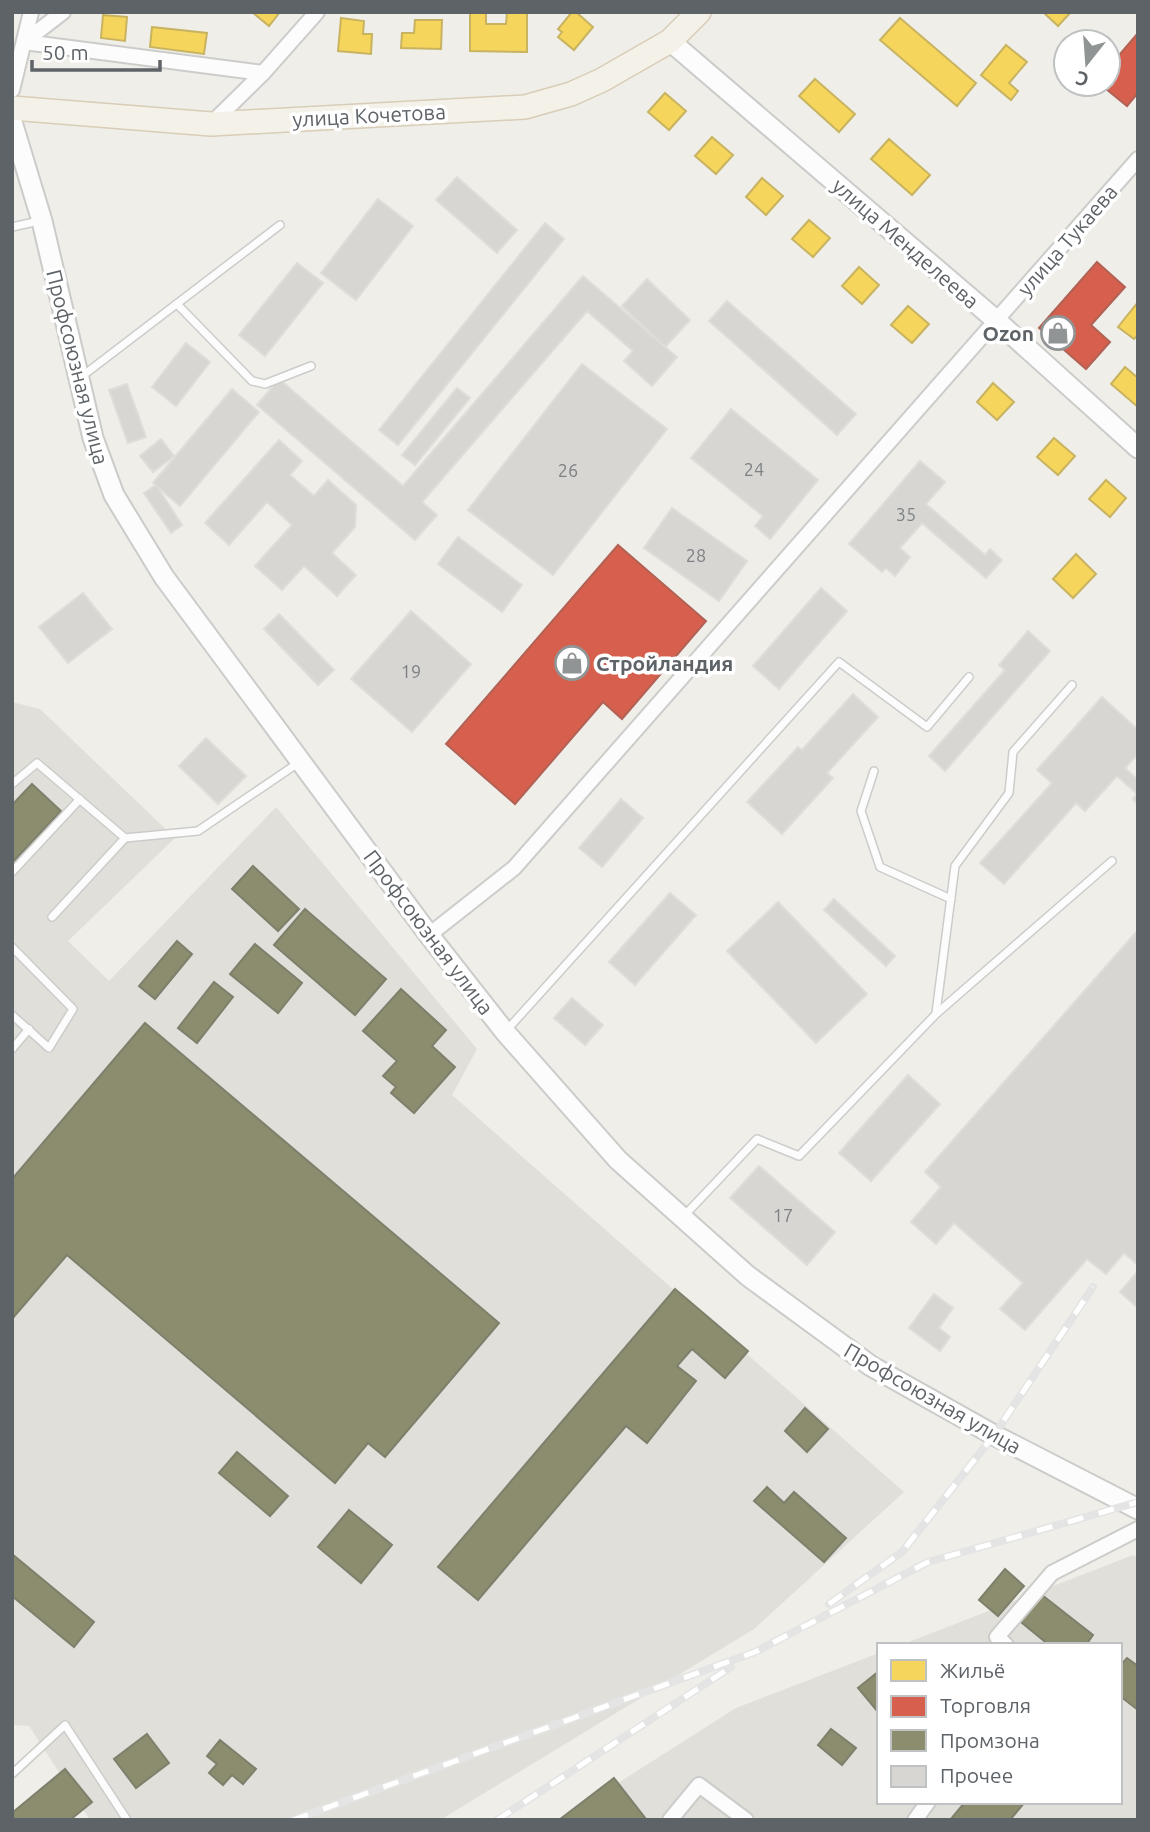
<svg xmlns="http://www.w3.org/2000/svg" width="1150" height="1832" font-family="Ubuntu,sans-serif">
<rect width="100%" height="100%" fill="#efeee9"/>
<g fill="#e0dfda">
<polygon points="12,702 40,709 175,838 68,941 109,981 276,807 477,1049 452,1095 904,1492 754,1629 440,1820 90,1820 29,1726 12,1725"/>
<polygon points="1133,1555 1138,1558 1138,1820 560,1820 736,1708 879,1653 879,1802 1120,1802 1120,1645 901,1645"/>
</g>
<g fill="#f6d55c" stroke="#c8b360" stroke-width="2">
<polygon points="252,12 280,12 269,26"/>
<polygon points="470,12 486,12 486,24 506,24 507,12 527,12 527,52 470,51"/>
<polygon points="572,12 576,12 593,27 574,50 558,37 562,32 558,29"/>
<polygon points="1043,12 1071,12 1058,26"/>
<polygon points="103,15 127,17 125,41 101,38"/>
<polygon points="341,18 364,21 363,34 372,34 371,54 338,51"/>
<polygon points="900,18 976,83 957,106 880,40"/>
<polygon points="415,20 442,20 441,49 401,48 402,33 414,33"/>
<polygon points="152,27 207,33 204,54 150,47"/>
<polygon points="1006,45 1027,62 1009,83 1018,91 1011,100 981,75"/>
<polygon points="815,79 855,114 839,132 799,96"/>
<polygon points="665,93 686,111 669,130 648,112"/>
<polygon points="712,137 733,155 716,174 695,156"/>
<polygon points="889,139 930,175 912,195 871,159"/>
<polygon points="762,178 783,196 766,215 746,197"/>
<polygon points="809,220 830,238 813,257 792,239"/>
<polygon points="859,267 879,285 862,304 842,286"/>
<polygon points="1138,302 1138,335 1134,339 1118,327"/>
<polygon points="908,306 929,324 912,343 891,325"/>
<polygon points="1125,367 1138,378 1138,407 1111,384"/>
<polygon points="993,383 1014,402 997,420 977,402"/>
<polygon points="1054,438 1075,456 1058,475 1037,457"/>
<polygon points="1106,480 1126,498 1110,517 1089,499"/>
<polygon points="1076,554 1096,574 1073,598 1053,579"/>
</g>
<g fill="#d6604d" stroke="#b26155" stroke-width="2">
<polygon points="1138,33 1138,93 1127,106 1100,84 1108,84 1108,68"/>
<polygon points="1097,262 1125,287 1091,325 1110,342 1086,369 1039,328"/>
<polygon points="618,545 706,621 622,719 603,702 515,804 446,744"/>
</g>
<g fill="#8c8c6e" stroke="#7e806c" stroke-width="2">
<polygon points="32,784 61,811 12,863 12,805"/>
<polygon points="253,866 299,909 278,931 232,889"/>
<polygon points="305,909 386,979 355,1015 274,945"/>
<polygon points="177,941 192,954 155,999 139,986"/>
<polygon points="255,944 302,983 278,1013 230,974"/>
<polygon points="214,982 233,997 197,1043 178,1028"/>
<polygon points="401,989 446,1030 432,1046 455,1067 414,1113 391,1093 396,1087 383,1076 397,1061 363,1031"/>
<polygon points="145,1023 499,1323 385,1457 368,1443 335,1483 67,1255 12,1319 12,1179"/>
<polygon points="675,1289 748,1351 725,1378 692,1349 677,1366 696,1381 647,1443 626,1426 478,1600 438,1567"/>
<polygon points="805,1408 828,1429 807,1452 785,1431"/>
<polygon points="237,1452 288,1496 270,1516 219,1473"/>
<polygon points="767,1487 784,1503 794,1492 846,1538 824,1562 754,1501"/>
<polygon points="349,1510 392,1545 361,1583 318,1547"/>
<polygon points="12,1554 94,1622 74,1647 12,1596"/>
<polygon points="1005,1569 1024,1586 998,1616 979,1600"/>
<polygon points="1042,1595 1093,1635 1086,1645 1049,1645 1021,1622"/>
<polygon points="1127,1658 1138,1666 1138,1710 1120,1696 1120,1666"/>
<polygon points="879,1671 879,1711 878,1712 858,1688"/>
<polygon points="831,1729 856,1748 842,1765 818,1745"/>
<polygon points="147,1734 169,1763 136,1788 114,1759"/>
<polygon points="220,1740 256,1769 243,1784 232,1775 223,1785 209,1773 217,1764 207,1756"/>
<polygon points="65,1769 92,1802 70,1820 12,1820 12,1813"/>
<polygon points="614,1778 646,1819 559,1820"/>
<polygon points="965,1802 1025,1802 1010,1820 950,1820"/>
</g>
<g fill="#d7d6d3" stroke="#deddd8" stroke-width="2">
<polygon points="457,177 517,230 497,253 436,200"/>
<polygon points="378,199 413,226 356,300 321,273"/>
<polygon points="545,223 564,239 398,445 379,430"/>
<polygon points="297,263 323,283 265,356 239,335"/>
<polygon points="583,276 677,357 652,386 624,361 633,351 587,311 422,502 437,515 415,540 257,405 279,379 403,486"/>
<polygon points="647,279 690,320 665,347 622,306"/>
<polygon points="727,301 856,414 837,435 709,321"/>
<polygon points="186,343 210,362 176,406 152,387"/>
<polygon points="582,364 667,429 553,575 468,510"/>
<polygon points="127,384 146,437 128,443 109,390"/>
<polygon points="457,388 470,398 415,465 402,455"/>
<polygon points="232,389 259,412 180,506 153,483"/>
<polygon points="731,409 818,480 770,539 755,526 763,516 691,458"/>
<polygon points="161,439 174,456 153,472 140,456"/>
<polygon points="279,440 302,461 290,475 314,496 328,480 356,505 355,527 332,553 356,575 337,596 304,566 282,590 255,566 292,525 267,502 229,545 205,523"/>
<polygon points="920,461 945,482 926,504 985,555 990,549 1002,560 986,578 922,523 900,548 910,557 895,576 886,568 882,572 849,544"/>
<polygon points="156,485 182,525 171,533 144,493"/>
<polygon points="672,508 747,561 719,601 644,548"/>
<polygon points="458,537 522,585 502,612 438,564"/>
<polygon points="821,588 847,611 779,689 753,666"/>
<polygon points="83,593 112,629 68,663 39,627"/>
<polygon points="411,611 471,664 412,732 351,679"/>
<polygon points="279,614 334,670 318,685 264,629"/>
<polygon points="1028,631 1050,651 945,771 929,756 1005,670 999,665"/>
<polygon points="853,694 878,717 827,773 833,778 782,834 747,802 798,747 802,750"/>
<polygon points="1102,697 1138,730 1138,754 1125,768 1136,778 1138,775 1138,804 1133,799 1137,794 1117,776 1085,811 1076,803 1004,884 980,863 1052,783 1037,770"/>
<polygon points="206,738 246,776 218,804 179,766"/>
<polygon points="621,799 643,818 602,867 579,848"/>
<polygon points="670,893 696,915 635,985 609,962"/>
<polygon points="834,899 895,956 886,966 824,910"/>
<polygon points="778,902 867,994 816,1043 727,951"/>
<polygon points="1138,930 1138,1265 1124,1253 1106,1274 1087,1259 1025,1330 1000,1309 1023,1283 954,1223 936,1244 911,1222 941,1187 925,1172"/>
<polygon points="572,998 603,1025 585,1045 554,1018"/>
<polygon points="908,1075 940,1104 871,1181 839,1153"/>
<polygon points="759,1166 835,1232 807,1265 730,1198"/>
<polygon points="1138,1271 1138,1308 1120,1292"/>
<polygon points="934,1294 953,1308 939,1328 950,1337 940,1351 909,1328"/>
</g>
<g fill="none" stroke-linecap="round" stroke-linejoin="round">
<g stroke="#cccccb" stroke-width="10">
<g id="lane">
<polyline points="12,227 39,221"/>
<polyline points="177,304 252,381 265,384 311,366"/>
<polyline points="81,377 280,225"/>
<polyline points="874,771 861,811 880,867 951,899"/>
<polyline points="12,784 37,763 125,838 198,831 298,763"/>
<polyline points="12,872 80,799"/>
<polyline points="52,917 125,838"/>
<polyline points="12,947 73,1009 49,1048 12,1015"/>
<polyline points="936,1013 955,866 1009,793 1013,752 1072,685"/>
<polyline points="506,1031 839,662 927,727 969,677"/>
<polyline points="12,1049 29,1029"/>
<polyline points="683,1217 757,1139 799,1156 936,1014 1112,861"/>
<polyline points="12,1774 65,1725 127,1820"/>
</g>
</g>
<g stroke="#cccccb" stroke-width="18">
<g id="street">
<polyline points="24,42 263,73 317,12"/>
<polyline points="24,42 63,12"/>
<polyline points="12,90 31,12"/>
<polyline points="211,124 263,73"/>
<polyline points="429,935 514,868 1138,159"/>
<polyline points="1006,1645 997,1637 1052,1573 1138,1529"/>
<polyline points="670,1820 699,1785 746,1820"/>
<polyline points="915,1820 928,1802"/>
</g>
</g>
<g stroke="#cbcbca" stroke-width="23">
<g id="secondary">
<polyline points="670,41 997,321 1138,448"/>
<polyline points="12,122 42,221 93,438 114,495 164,577 429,935 505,1032 618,1160 748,1276 871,1366 994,1435 1138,1509"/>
</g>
</g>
<g stroke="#d8cdb6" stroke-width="26">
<polyline id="primary" points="12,108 211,124 525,107 571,94 602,80 670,41 699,12"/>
</g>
<use href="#lane" stroke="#fdfcfc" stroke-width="7"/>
<use href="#street" stroke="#fdfcfc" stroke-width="14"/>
<use href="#secondary" stroke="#fdfcfc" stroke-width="19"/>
<use href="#primary" stroke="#f4f1e9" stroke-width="23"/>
<g stroke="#e4e4e4" stroke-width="8">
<g id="rail">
<polyline points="829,1604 902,1552 994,1435 1093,1287"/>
<polyline points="293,1820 755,1652 928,1562 1138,1502"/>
<polyline points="497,1820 731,1667"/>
</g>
</g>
<use href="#rail" stroke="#fff" stroke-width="5" stroke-dasharray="16" stroke-linecap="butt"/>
</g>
<defs>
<g id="shop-ring" transform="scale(1.75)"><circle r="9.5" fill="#fff" stroke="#919495" stroke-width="1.5"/><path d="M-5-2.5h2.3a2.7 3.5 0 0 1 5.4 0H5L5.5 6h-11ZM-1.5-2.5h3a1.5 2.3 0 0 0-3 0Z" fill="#919495"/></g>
</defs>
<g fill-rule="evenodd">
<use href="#shop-ring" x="1058" y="333"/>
<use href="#shop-ring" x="572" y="663"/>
</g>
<g text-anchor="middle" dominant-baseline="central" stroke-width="7" stroke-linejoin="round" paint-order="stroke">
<g font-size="18" fill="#7e8184">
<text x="754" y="469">24</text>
<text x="568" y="470">26</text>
<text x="906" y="514">35</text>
<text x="696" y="555">28</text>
<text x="411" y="671">19</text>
<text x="783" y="1215">17</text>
</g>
<g font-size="21" fill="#5e6368" stroke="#fff">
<text transform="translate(369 115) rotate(-3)">улица Кочетова</text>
<text transform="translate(1067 240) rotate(-49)">улица Тукаева</text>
<text transform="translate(906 243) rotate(41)">улица Менделеева</text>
<text transform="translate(78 367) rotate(76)">Профсоюзная улица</text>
<text transform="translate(429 932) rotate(53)">Профсоюзная улица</text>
<text transform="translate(933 1398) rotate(30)">Профсоюзная улица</text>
</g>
<g font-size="21" font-weight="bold" fill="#5e6368" stroke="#fff" text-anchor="end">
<text x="1034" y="333">Ozon</text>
<text x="596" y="663" text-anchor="start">Стройландия</text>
</g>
</g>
<rect width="1150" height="1832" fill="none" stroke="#5e6368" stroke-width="28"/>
<rect x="877" y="1643" width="245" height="161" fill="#ffffff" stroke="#bfc1c3" stroke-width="2"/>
<rect x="891" y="1660" width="35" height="21" fill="#f6d55c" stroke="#bfc1c3" stroke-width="2"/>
<text x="940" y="1678" font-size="21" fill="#5e6368">Жильё</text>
<rect x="891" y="1696" width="35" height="21" fill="#d6604d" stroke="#bfc1c3" stroke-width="2"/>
<text x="940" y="1713" font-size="21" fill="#5e6368">Торговля</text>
<rect x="891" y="1730" width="35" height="21" fill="#8c8c6e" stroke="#bfc1c3" stroke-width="2"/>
<text x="940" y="1748" font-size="21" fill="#5e6368">Промзона</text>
<rect x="891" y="1766" width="35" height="21" fill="#d7d6d3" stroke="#bfc1c3" stroke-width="2"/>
<text x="940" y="1783" font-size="21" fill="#5e6368">Прочее</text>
<g transform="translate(1087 63) rotate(197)"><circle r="33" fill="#ffffff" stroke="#bfc1c3" stroke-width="2"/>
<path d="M0-5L12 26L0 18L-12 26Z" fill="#919495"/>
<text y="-10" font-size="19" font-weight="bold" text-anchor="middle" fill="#5e6368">С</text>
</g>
<path d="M32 60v10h128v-10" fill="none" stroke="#5e6368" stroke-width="3.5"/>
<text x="42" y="60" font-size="21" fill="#5e6368" stroke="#ffffff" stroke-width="5" paint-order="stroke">50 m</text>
</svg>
